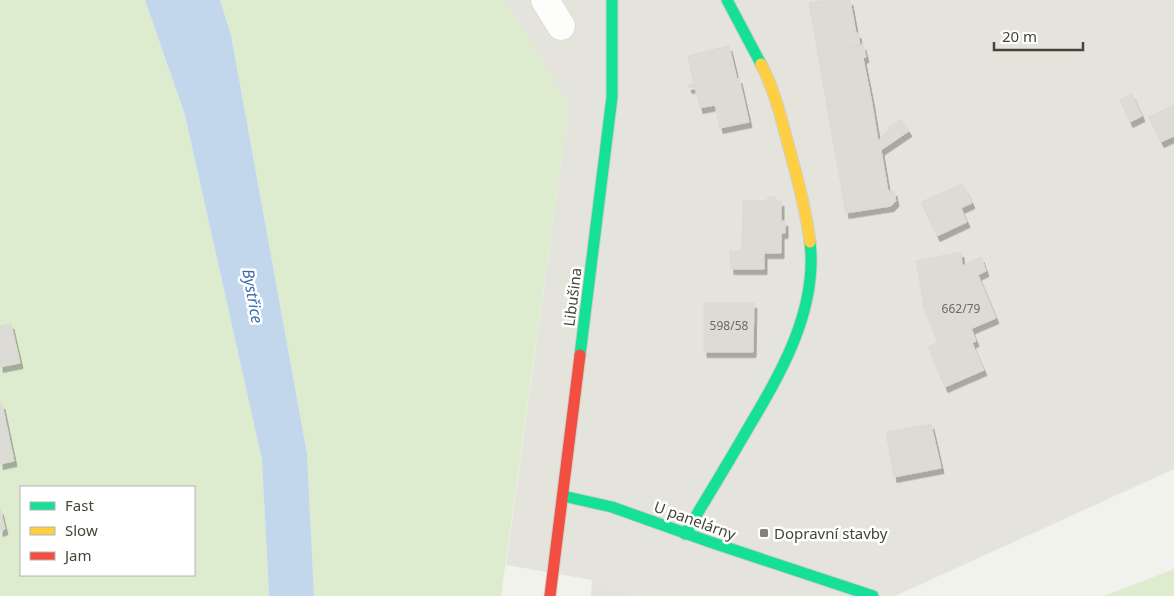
<svg xmlns="http://www.w3.org/2000/svg" width="1174" height="596" font-family="'Noto Sans',sans-serif">
<defs>
<filter id="shadow"><feDropShadow dx="3" dy="5.5" stdDeviation="0" flood-color="#0004"/></filter>
</defs>
<rect width="100%" height="100%" fill="#f2f2ed"/>
<polygon fill="#e5e4dc" points="505,0 1174,0 1174,469 895,596 639,596 592,580 506,565 569,105"/>
<polygon fill="#e4e2dd" points="592,580 639,596 591,596"/>
<g fill="#ddebcf" fill-rule="evenodd">
<path d="M 0,0 L 145,0 L 185,115 L 262,460 L 269,596 L 0,596 L 0,532 L 6,530 L 0,509 ZM 21,487 L 194,487 L 194,575 L 21,575 Z"/>
<polygon points="220,0 505,0 569,105 501,596 314,596 307,454 231,35"/>
<polygon points="1174,569 1174,596 1104,596"/>
</g>
<polygon fill="#c2d6ec" points="145,0 220,0 231,35 307,454 314,596 269,596 262,460 185,115"/>
<g fill="#dcdbd6" stroke="#dad9d3" filter="url(#shadow)">
<polygon points="827,0 850,0 856,33 858,33 860,45 818,54 809,3"/>
<polygon points="863,45 866,57 863,58 871,98 827,106 818,54"/>
<polygon points="729,46 737,79 739,78 749,122 720,128 715,105 700,108 695,87 689,88 688,85 694,84 688,56"/>
<polygon points="1132,94 1142,116 1130,122 1120,100"/>
<polygon points="871,98 878,140 882,139 881,137 889,130 888,128 901,119 909,131 881,150 836,158 827,106"/>
<polygon points="1174,105 1174,136 1161,142 1149,117"/>
<polygon points="881,150 888,191 894,191 896,201 891,206 846,213 836,158"/>
<polygon points="962,184 964,189 965,188 972,203 961,208 967,222 937,236 921,202"/>
<polygon points="769,197 775,197 778,201 781,201 781,221 785,221 785,233 781,233 781,253 764,253 764,269 731,269 730,251 742,251 743,201 765,201"/>
<polygon points="961,252 962,266 981,257 986,271 947,290 925,302 923,301 916,261"/>
<polygon points="978,275 996,318 938,343 922,304 947,290"/>
<polygon points="704,303 754,303 753,352 704,352"/>
<polygon points="11,324 20,363 0,367 0,326"/>
<polygon points="971,328 976,341 972,343 984,370 945,387 928,347"/>
<polygon points="0,404 2,404 14,461 0,464"/>
<polygon points="931,424 941,468 894,477 886,432"/>
<polygon points="0,509 5,529 0,531"/>
</g>
<g fill="none" stroke-linecap="round" stroke-linejoin="round">
<g stroke="#d0cfcb" stroke-width="29">
<polyline id="street" points="545,0 561,26"/>
</g>
<g stroke="#d0cfc4" stroke-width="13">
<g id="fast">
<polyline points="727,0 761,64"/>
<polyline points="580,355 612,97 612,0"/>
<polyline points="563,496 612,507 710,542 873,596"/>
<path d="M 685,534 C 706,499 727,465 747,430 C 781,373 818,310 810,242"/>
</g>
</g>
<g stroke="#d0cfc4" stroke-width="13">
<path id="slow" d="M 761,64 C 774,89 781,117 788,144 C 797,176 806,209 810,242"/>
</g>
<g stroke="#d0cfc4" stroke-width="13">
<polyline id="jam" points="550,596 580,355"/>
</g>
<use href="#street" stroke="#fdfdfc" stroke-width="28"/>
<use href="#fast" stroke="#16e098" stroke-width="11"/>
<use href="#slow" stroke="#ffcf43" stroke-width="11"/>
<use href="#jam" stroke="#f24e42" stroke-width="11"/>
</g>
<rect fill="#848178" stroke="#fff" stroke-width="2" x="759" y="528" width="10" height="10" rx="2.5"/>
<g text-anchor="middle" dominant-baseline="central" stroke-width="5" stroke-linejoin="round" paint-order="stroke">
<g font-size="12" fill="#6e6a61">
<text x="961" y="308">662/79</text>
<text x="729" y="325">598/58</text>
</g>
<g font-size="15" fill="#484439" stroke="#fff">
<text transform="translate(572 297) rotate(-83)">Libušina</text>
<text transform="translate(695 520) rotate(20)">U panelárny</text>
</g>
<g font-size="15" fill="#484439" stroke="#fff" text-anchor="start">
<text x="774" y="533">Dopravní stavby</text>
</g>
<g font-size="16" font-style="italic" fill="#396ead" stroke="#fff">
<text transform="translate(253 296) rotate(80)">Bystřice</text>
</g>
</g>
<rect x="20" y="486" width="175" height="90" fill="#ffffff" stroke="#b6b4b0"/>
<rect x="30" y="502" width="25" height="8" fill="#16e098" stroke="#b6b4b0"/>
<text x="65" y="511" font-size="15" fill="#484439">Fast</text>
<rect x="30" y="527" width="25" height="8" fill="#ffcf43" stroke="#b6b4b0"/>
<text x="65" y="536" font-size="15" fill="#484439">Slow</text>
<rect x="30" y="552" width="25" height="8" fill="#f24e42" stroke="#b6b4b0"/>
<text x="65" y="561" font-size="15" fill="#484439">Jam</text>
<path d="M994 42v8h89v-8" fill="none" stroke="#484439" stroke-width="2.5"/>
<text x="1002" y="42" font-size="15" fill="#484439" stroke="#ffffff" stroke-width="4" paint-order="stroke">20 m</text>
</svg>
